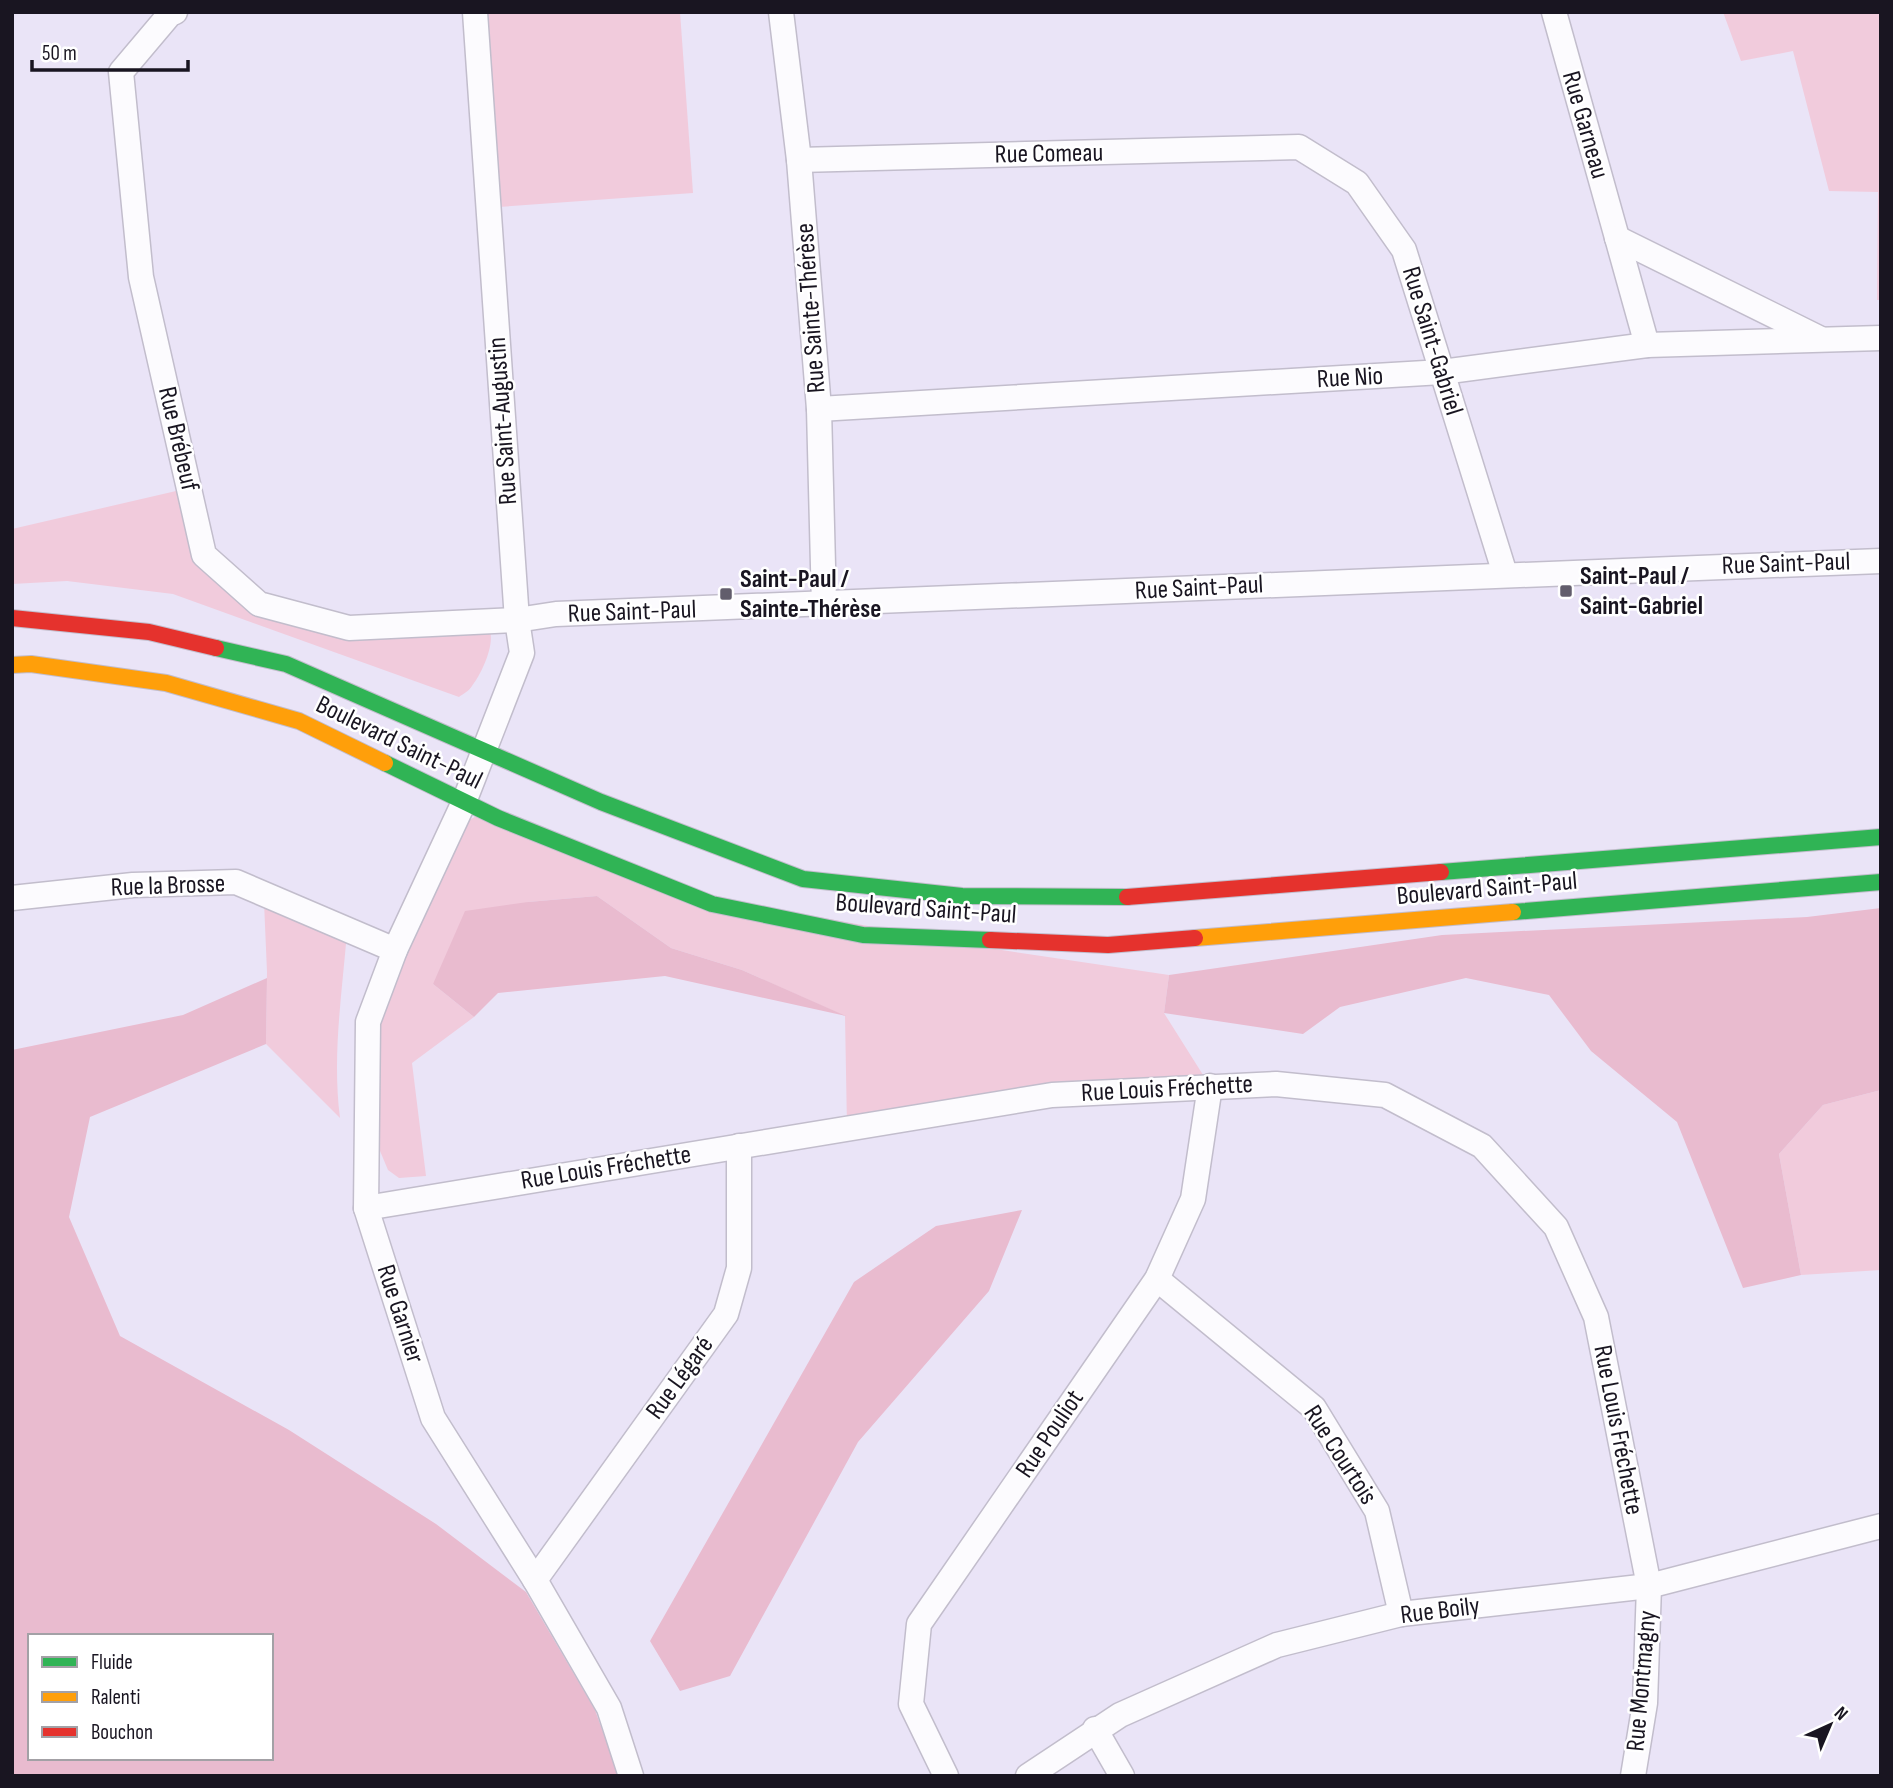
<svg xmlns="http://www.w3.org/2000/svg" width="1893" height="1788" font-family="'Sofia Sans Condensed',sans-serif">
<rect width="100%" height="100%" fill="#eae4f7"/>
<g fill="#f1cbdc">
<polygon points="470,12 680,12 693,193 484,208"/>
<polygon points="1723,12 1881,12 1881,300 1877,300 1878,192 1829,191 1793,51 1741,61"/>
<path d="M 189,488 L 204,555 L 259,604 L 349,628 L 489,628 C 496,643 482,673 472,686 C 469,691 463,694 459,697 L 173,594 L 67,581 L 12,584 L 12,529 Z"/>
<polygon points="480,814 648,886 995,949 1169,975 1164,1013 1210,1086 847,1128 845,1016 742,970 671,948 597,896 528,902 433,984 474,1017 412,1063 426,1176 399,1178 388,1170 380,1151 377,1047 382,1007 464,823"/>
<path d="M 264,902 L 347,932 C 342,994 332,1056 340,1118 L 266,1044 L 267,972 Z"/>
<polygon points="1881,1090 1881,1270 1801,1275 1779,1154 1823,1105"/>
</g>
<g fill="#e9bbcf" fill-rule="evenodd">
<polygon points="597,896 671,948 742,970 846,1016 665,976 498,993 474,1017 433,984 465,911 528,902"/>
<polygon points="1881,908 1881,1090 1823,1105 1779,1154 1801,1275 1743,1288 1677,1122 1591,1051 1549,995 1466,978 1340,1007 1303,1034 1164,1013 1169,975 1442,935 1807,917"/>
<path d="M 267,978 L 266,1044 L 90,1117 L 69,1217 L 120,1336 L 289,1430 L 436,1524 L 526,1592 L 595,1710 L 619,1776 L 12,1776 L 12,1050 L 183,1015 ZM 30,1636 L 271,1636 L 271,1758 L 30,1758 Z"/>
<polygon points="1022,1210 989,1291 858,1442 730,1676 680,1691 650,1641 854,1282 936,1226"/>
</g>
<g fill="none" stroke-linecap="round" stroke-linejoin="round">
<g stroke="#c2bdcc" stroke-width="27">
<g id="street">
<path d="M 175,12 L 170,14 L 121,72 L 141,277 L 204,555 L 259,604 L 349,628 L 517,620 L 556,614 C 997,599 1439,577 1881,561"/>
<polyline points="475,12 517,620 522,653 464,802 395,950 368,1022 366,1208 433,1418 535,1580 609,1708 631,1776"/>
<polyline points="781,12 799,160 819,409 824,605"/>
<polyline points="1554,12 1647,345"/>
<polyline points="799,160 1299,147 1357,183 1404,250 1505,574"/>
<polyline points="1617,238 1819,338"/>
<polyline points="819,409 1442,372 1647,345 1881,338"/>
<polyline points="12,898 133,885 236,882 395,950"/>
<polyline points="366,1208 1052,1095 1276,1084 1385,1095 1482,1146 1556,1227 1596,1317 1649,1586 1645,1703 1633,1776"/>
<polyline points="1157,1279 1314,1408 1377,1511 1401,1614"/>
<polyline points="535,1580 726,1314 739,1268 739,1146"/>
<polyline points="1095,1729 1122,1776"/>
<polyline points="946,1776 911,1704 919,1624 1157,1279 1193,1199 1210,1086"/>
<polyline points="1028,1776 1120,1715 1277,1645 1401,1614 1649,1586 1881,1526"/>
</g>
</g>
<g stroke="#c2bdcc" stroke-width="18">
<g id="fast">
<polyline points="216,648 286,664 601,802 803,879 962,896 1127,897"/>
<polyline points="385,763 498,818 712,904 863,935 990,940"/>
<polyline points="1441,872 1881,837"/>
<polyline points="1513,912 1881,882"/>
</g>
</g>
<g stroke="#c2bdcc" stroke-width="18">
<g id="slow">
<polyline points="12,665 31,664 166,683 299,721 385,763"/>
<polyline points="1195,938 1513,912"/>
</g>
</g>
<g stroke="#c2bdcc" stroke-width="18">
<g id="jam">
<polyline points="12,618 149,632 216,648"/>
<polyline points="1127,897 1441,872"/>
<polyline points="990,940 1108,945 1195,938"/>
</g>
</g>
<use href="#street" stroke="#fcfbfe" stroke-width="24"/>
<use href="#fast" stroke="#30b455" stroke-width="16"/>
<use href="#slow" stroke="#ff9f0a" stroke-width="16"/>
<use href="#jam" stroke="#e5322d" stroke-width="16"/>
</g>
<g fill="#625d6c" stroke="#fff" stroke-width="2.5">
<rect x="1559" y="584" width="14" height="14" rx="3.5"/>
<rect x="719" y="587" width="14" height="14" rx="3.5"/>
</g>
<g text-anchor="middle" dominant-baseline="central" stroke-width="5" stroke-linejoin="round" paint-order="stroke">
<g font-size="26" fill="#191521" stroke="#fff">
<text transform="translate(1585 125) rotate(74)">Rue Garneau</text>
<text transform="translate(1049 154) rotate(-1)">Rue Comeau</text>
<text transform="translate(811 308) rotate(-94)">Rue Sainte-Thérèse</text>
<text transform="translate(1432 341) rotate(73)">Rue Saint-Gabriel</text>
<text transform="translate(1350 378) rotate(-3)">Rue Nio</text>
<text transform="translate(503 421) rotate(-94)">Rue Saint-Augustin</text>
<text transform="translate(178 439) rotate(77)">Rue Brébeuf</text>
<text transform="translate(1786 564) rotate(-2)">Rue Saint-Paul</text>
<text transform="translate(1199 588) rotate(-3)">Rue Saint-Paul</text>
<text transform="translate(632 612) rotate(-2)">Rue Saint-Paul</text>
<text transform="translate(399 743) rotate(26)">Boulevard Saint-Paul</text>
<text transform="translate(168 886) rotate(-2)">Rue la Brosse</text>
<text transform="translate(1487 889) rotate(-5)">Boulevard Saint-Paul</text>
<text transform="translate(926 909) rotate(4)">Boulevard Saint-Paul</text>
<text transform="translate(1167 1089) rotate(-3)">Rue Louis Fréchette</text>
<text transform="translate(606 1168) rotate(-9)">Rue Louis Fréchette</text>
<text transform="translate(400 1314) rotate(72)">Rue Garnier</text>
<text transform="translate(680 1378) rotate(-54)">Rue Légaré</text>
<text transform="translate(1618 1430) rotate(79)">Rue Louis Fréchette</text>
<text transform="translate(1050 1434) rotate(-56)">Rue Pouliot</text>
<text transform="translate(1340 1455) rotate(57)">Rue Courtois</text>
<text transform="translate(1440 1611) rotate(-7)">Rue Boily</text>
<text transform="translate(1642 1681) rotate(-85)">Rue Montmagny</text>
</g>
<g font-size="26" font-weight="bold" fill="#191521" stroke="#fff" text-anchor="start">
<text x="1580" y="576">Saint-Paul /<tspan x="1580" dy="30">Saint-Gabriel</tspan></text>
<text x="740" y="579">Saint-Paul /<tspan x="740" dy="30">Sainte-Thérèse</tspan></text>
</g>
</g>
<rect width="1893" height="1788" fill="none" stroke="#191521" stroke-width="28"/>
<rect x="28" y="1634" width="245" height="126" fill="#ffffff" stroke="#a3a1a6" stroke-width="2"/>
<rect x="42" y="1657" width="35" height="10" fill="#30b455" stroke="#a3a1a6" stroke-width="2"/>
<text x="91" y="1669" font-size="21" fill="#191521">Fluide</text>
<rect x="42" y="1692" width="35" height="10" fill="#ff9f0a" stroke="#a3a1a6" stroke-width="2"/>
<text x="91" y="1704" font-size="21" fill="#191521">Ralenti</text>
<rect x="42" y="1727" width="35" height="10" fill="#e5322d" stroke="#a3a1a6" stroke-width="2"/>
<text x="91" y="1739" font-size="21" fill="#191521">Bouchon</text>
<g transform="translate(1830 1725) rotate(44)" stroke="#ffffff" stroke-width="5" paint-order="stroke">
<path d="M0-5L12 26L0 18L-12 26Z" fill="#191521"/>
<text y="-10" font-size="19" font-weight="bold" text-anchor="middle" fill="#191521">N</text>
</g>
<path d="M32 60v10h156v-10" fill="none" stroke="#191521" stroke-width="3.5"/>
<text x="42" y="60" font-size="21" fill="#191521" stroke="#ffffff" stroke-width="5" paint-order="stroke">50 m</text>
</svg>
